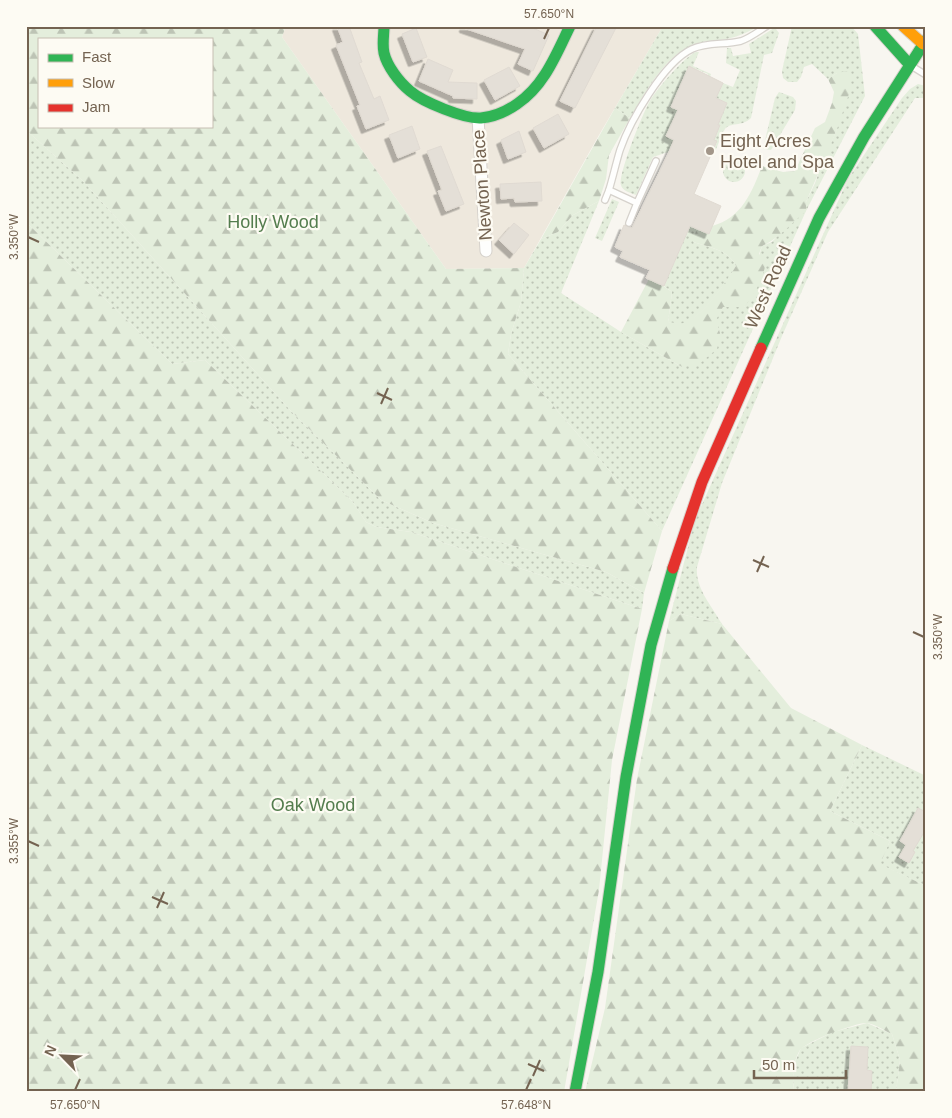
<svg xmlns="http://www.w3.org/2000/svg" width="952" height="1118" font-family="Arial,sans-serif">
<defs>
<pattern id="grass-dots" width="8" height="8" patternUnits="userSpaceOnUse" patternTransform="scale(1.25)"><rect width="8" height="8" fill="#e4eedc"/><path d="M2 2h.1M6 6h.1" fill="none" stroke="#bdc4b5" stroke-width="1.8" stroke-linecap="round"/></pattern>
<pattern id="forest-firs" width="22" height="20" patternUnits="userSpaceOnUse" patternTransform="scale(1.25)"><rect width="22" height="20" fill="#e4eedc"/><path d="M5 1l3.5 6h-7zM16 11l3.5 6h-7z" fill="#bdc4b5"/></pattern>
<filter id="shadow"><feDropShadow dx="-4.5" dy="4.5" stdDeviation="0" flood-color="#0004"/></filter>
</defs>
<rect width="100%" height="100%" fill="#f8f6f0"/>
<polygon fill="#eee8dd" points="286,26 663,26 599,135 524,268 446,269 282,37"/>
<g fill="url(#grass-dots)">
<path d="M 663,26 L 759,26 C 748,32 738,37 726,39 C 718,41 708,40 699,43 C 666,52 647,90 630,118 L 615,108 Z"/>
<polygon points="792,26 851,26 858,34 865,96 806,211 662,531 508,354 511,334 521,302 524,268 541,239 558,232 573,215 599,201 561,293 621,332 682,367 720,333 715,320 723,307 744,307 762,246 772,242 782,231 806,202 815,183 826,153 836,132 840,115 837,73 828,79 812,64 804,67 801,77 797,82 788,82 783,78 782,71"/>
<path d="M 774,28 L 776,29 L 779,33 L 772,53 L 764,55 L 751,118 C 742,127 730,122 725,129 C 721,135 718,145 715,152 L 712,153 L 717,142 L 714,140 L 720,125 L 718,125 L 727,103 L 716,98 L 723,83 L 733,87 L 740,70 L 726,63 L 727,48 L 731,48 L 733,56 L 751,53 L 749,44 Z"/>
<path d="M 696,52 L 699,52 L 693,66 L 711,74 L 709,80 L 706,79 L 708,74 L 689,66 L 671,107 L 678,110 L 666,136 L 674,140 L 668,152 L 653,157 L 636,195 C 631,193 622,191 621,185 C 618,174 644,110 651,99 C 658,88 685,56 696,52 Z"/>
<path d="M 918,84 L 926,86 L 926,98 L 915,98 L 828,232 L 782,336 L 722,483 L 697,567 C 695,588 712,606 722,624 L 681,614 L 669,621 L 695,520 L 848,179 L 902,98 L 910,89 Z"/>
<polygon points="779,92 793,97 796,101 795,110 771,150 763,149 775,98"/>
<polygon points="26,130 83,181 291,411 381,500 433,523 606,572 644,593 642,609 411,532 376,527 366,522 352,501 205,360 172,364 26,222"/>
<circle cx="734" cy="171" r="11"/>
<polygon points="612,199 619,202 602,241 595,238"/>
<path d="M 691,224 L 706,230 L 693,242 C 709,247 729,250 736,266 C 727,282 701,319 683,324 C 679,325 672,323 668,322 L 672,292 L 664,286 Z"/>
<polygon points="862,745 926,776 926,886 879,864 890,841 830,811"/>
<polygon points="867,1023 892,1034 900,1060 896,1092 794,1092 793,1077 795,1062 801,1048 833,1032"/>
</g>
<g fill="url(#forest-firs)" fill-rule="evenodd">
<path d="M 26,26 L 286,26 L 282,37 L 446,269 L 524,268 L 521,302 L 511,334 L 508,354 L 662,531 L 644,593 L 606,572 L 433,523 L 381,500 L 291,411 L 83,181 L 26,130 ZM 39,39 L 211,39 L 211,126 L 39,126 Z"/>
<path d="M 847,71 L 849,76 L 849,94 L 836,132 L 806,202 L 806,211 C 793,222 777,240 762,246 L 759,254 L 766,262 C 763,279 755,294 744,307 L 723,307 L 716,320 L 720,333 L 717,349 L 700,363 L 682,367 L 621,332 L 649,279 L 662,285 L 672,292 L 668,322 C 672,322 679,325 683,323 C 701,319 726,282 736,266 C 729,250 709,247 693,242 L 696,231 L 706,230 L 705,232 L 709,234 L 712,226 C 742,218 752,192 762,166 L 783,172 L 795,171 L 815,128 L 825,122 L 832,103 L 834,92 L 828,79 L 837,73 Z"/>
<polygon points="615,108 630,118 609,155 606,179 599,201 573,215 558,232 541,239"/>
<polygon points="26,222 172,364 205,360 352,501 366,522 376,527 411,532 642,609 612,760 599,890 564,1092 26,1092"/>
<path d="M 681,614 L 722,624 L 791,708 L 862,745 L 830,811 L 890,841 L 880,864 L 926,886 L 926,1092 L 896,1092 L 900,1060 L 892,1034 C 885,1031 875,1024 867,1023 C 857,1022 805,1042 800,1050 C 792,1063 793,1078 794,1092 L 585,1092 L 605,1008 L 637,779 L 669,621 Z"/>
</g>
<g fill="#e4dfd7" stroke="#e0dad2" filter="url(#shadow)">
<polygon points="337,26 349,26 362,62 359,63 374,99 380,96 389,120 366,129 357,106 360,105 336,45 343,42"/>
<polygon points="464,26 528,26 549,35 533,71 518,64 525,49 464,28"/>
<polygon points="597,26 617,26 575,108 560,101"/>
<polygon points="416,28 427,57 413,62 402,34"/>
<polygon points="428,59 453,70 448,82 477,83 477,99 453,98 453,96 419,81"/>
<polygon points="689,66 723,83 716,98 727,103 718,125 720,125 714,140 717,141 694,194 721,206 709,234 690,226 664,286 646,278 650,270 620,257 623,251 615,247 624,225 632,228 669,152 674,140 666,136 678,110 671,107"/>
<polygon points="509,67 520,86 495,100 484,80"/>
<polygon points="558,114 569,134 544,148 533,128"/>
<polygon points="412,126 420,149 398,158 389,135"/>
<polygon points="519,131 526,152 508,159 501,140"/>
<polygon points="441,146 464,204 446,211 438,191 442,190 427,151"/>
<polygon points="541,182 542,201 515,202 514,198 501,199 500,184"/>
<polygon points="514,223 529,235 514,254 499,240"/>
<polygon points="918,808 926,812 926,829 913,851 915,852 909,863 899,857 906,845 900,841"/>
<polygon points="851,1046 868,1047 867,1070 872,1071 871,1092 848,1092"/>
</g>
<g fill="none" stroke-linecap="round" stroke-linejoin="round">
<g stroke="#d6d2cc" stroke-width="8">
<g id="lane">
<polyline points="913,67 926,75"/>
<path d="M 656,161 L 637,203 L 609,190 C 613,177 616,163 620,150 C 630,121 664,62 692,49 C 707,42 725,45 741,41 C 750,38 759,31 767,26"/>
<polyline points="605,200 609,190"/>
<polyline points="629,223 637,203"/>
</g>
</g>
<g stroke="#d6d2cc" stroke-width="13">
<polyline id="street" points="478,118 486,251"/>
</g>
<g stroke="#d7d2cc" stroke-width="13">
<g id="fast">
<path d="M 384,26 C 384,35 382,44 384,53 C 387,66 399,82 410,91 C 423,102 464,119 481,118 C 493,117 507,111 517,104 C 544,86 556,55 570,26"/>
<polyline points="875,26 909,64"/>
<polyline points="761,348 819,218 864,137 926,40"/>
<polyline points="575,1092 598,972 626,777 651,645 673,568"/>
</g>
</g>
<g stroke="#d7d2cc" stroke-width="13">
<polyline id="slow" points="903,26 923,44"/>
</g>
<g stroke="#d7d2cc" stroke-width="13">
<polyline id="jam" points="673,568 702,482 761,348"/>
</g>
<use href="#lane" stroke="#fefefd" stroke-width="5.5"/>
<use href="#street" stroke="#fefefd" stroke-width="11"/>
<use href="#fast" stroke="#30b455" stroke-width="11"/>
<use href="#slow" stroke="#ff9f0a" stroke-width="11"/>
<use href="#jam" stroke="#e5322d" stroke-width="11"/>
</g>
<path fill="none" stroke="#746351" stroke-width="2" d="M 544,39 L 549,28M 28,237 L 39,242M 377,393 L 392,400M 381,404 L 388,388M 753,560 L 769,567M 757,572 L 764,556M 913,632 L 924,637M 28,841 L 39,846M 152,897 L 168,904M 157,908 L 164,892M 528,1064 L 544,1071M 533,1076 L 540,1060M 75,1090 L 80,1079M 526,1090 L 531,1079"/>
<circle fill="#a29689" stroke="#fdfbf3" stroke-width="2" cx="710" cy="151" r="5"/>
<g text-anchor="middle" dominant-baseline="central" stroke-width="4.5" stroke-linejoin="round" paint-order="stroke">
<g font-size="18" fill="#746351" stroke="#fdfbf3" text-anchor="start">
<text x="720" y="141">Eight Acres<tspan x="720" dy="21">Hotel and Spa</tspan></text>
</g>
<g font-size="18" fill="#746351" stroke="#fdfbf3">
<text transform="translate(482 185) rotate(-94)">Newton Place</text>
<text transform="translate(768 287) rotate(-66)">West Road</text>
</g>
<g font-size="18" fill="#547d4e" stroke="#fdfbf3">
<text x="273" y="222">Holly Wood</text>
<text x="313" y="805">Oak Wood</text>
</g>
</g>
<rect width="952" height="1118" fill="none" stroke="#fdfbf3" stroke-width="55"/>
<rect x="38" y="38" width="175" height="90" fill="#fdfbf3" stroke="#c6beb2"/>
<rect x="48" y="54" width="25" height="8" fill="#30b455" stroke="#c6beb2"/>
<text x="82" y="62" font-size="15" fill="#746351">Fast</text>
<rect x="48" y="79" width="25" height="8" fill="#ff9f0a" stroke="#c6beb2"/>
<text x="82" y="88" font-size="15" fill="#746351">Slow</text>
<rect x="48" y="104" width="25" height="8" fill="#e5322d" stroke="#c6beb2"/>
<text x="82" y="112" font-size="15" fill="#746351">Jam</text>
<g transform="translate(62 1056) rotate(294)" stroke="#fdfbf3" stroke-width="4" paint-order="stroke">
<path d="M0-4L9 19L0 12L-9 19Z" fill="#746351"/>
<text y="-8" font-size="14" font-weight="bold" text-anchor="middle" fill="#746351">N</text>
</g>
<path d="M754 1070v8h92v-8" fill="none" stroke="#746351" stroke-width="2.5"/>
<text x="762" y="1070" font-size="15" fill="#746351" stroke="#fdfbf3" stroke-width="4" paint-order="stroke">50 m</text>
<rect x="28" y="28" width="896" height="1062" fill="none" stroke="#746351" stroke-width="2"/>
<g font-size="12" text-anchor="middle" fill="#746351">
<text x="549" y="18">57.650°N</text>
<text transform="translate(14 237) rotate(-90)" y="4">3.350°W</text>
<text transform="translate(938 637) rotate(-90)" y="4">3.350°W</text>
<text transform="translate(14 841) rotate(-90)" y="4">3.355°W</text>
<text x="75" y="1109">57.650°N</text>
<text x="526" y="1109">57.648°N</text>
</g>
</svg>
